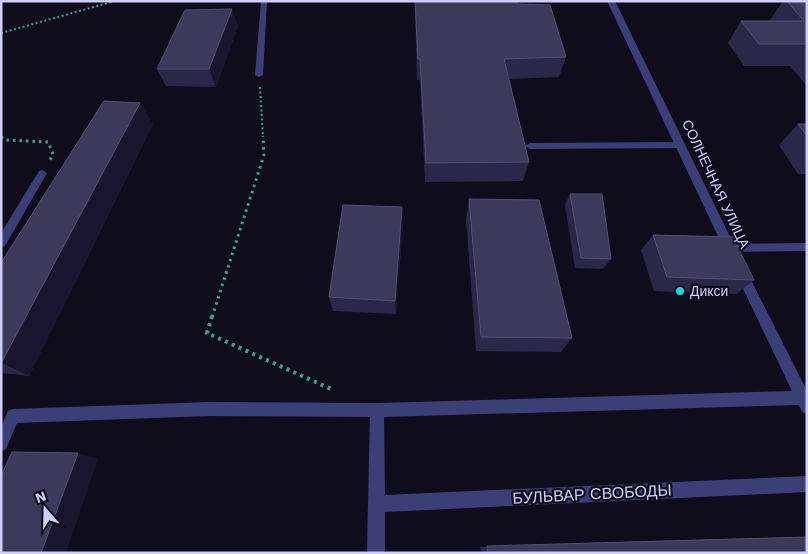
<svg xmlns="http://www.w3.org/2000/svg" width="808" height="554" font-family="'Work Sans',sans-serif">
<rect width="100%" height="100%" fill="#0f0d1c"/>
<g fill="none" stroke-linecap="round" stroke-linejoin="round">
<g stroke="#38a395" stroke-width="2" stroke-dasharray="2 2.5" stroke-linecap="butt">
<polyline points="1,33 115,1"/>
<polyline points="260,87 263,137"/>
</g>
<g stroke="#38a395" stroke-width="3" stroke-dasharray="2.5 4" stroke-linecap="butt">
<polyline points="1,137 5,140 48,142 53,154 49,162"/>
<polyline points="212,317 264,155 263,136"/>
</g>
<polyline stroke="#38a395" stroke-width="4" stroke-dasharray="3 4.5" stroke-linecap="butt" points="212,316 207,333 331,389"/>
<g fill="#3c3e77" fill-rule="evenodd">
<polygon points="261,1 267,1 263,75 259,77 255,75"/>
<polygon points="681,142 686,145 681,148 530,149 525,146 530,143"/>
<polygon points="42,170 47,173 5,246 1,247 1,233 39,171"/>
<polygon points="807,243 807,251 729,252 725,251 724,248 725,245 729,244"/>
<polygon points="209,402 377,403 382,405 384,410 382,415 377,417 209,416 17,423 6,449 1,451 1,427 8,411 13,409"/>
</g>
<g fill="#3c3e77" fill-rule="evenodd">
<polygon points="607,1 615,1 737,251 735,254 727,254 725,251"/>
<polygon points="741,267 745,268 807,391 807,414 802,412 799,405 384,417 385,495 807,476 807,492 385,512 385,553 367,553 370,410 372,405 377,403 792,391 735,272 737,268"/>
</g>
</g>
<g fill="#2b2748">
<polygon points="415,1 517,4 566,57 559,77 509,79 529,162 523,181 425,182 420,80 417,80"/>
<polygon points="783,1 807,1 807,86 790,66 744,66 728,43 741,21 770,21 770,20"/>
<polygon points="238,26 216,87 166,86 157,69"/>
<polygon points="153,124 29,376 1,373 1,263"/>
<polygon points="798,124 807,124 807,174 798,174 779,145"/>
<polygon points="570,194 611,259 603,269 575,268 565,205"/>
<polygon points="469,199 572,338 561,352 476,351 466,219"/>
<polygon points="403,223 396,314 333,311 329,297"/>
<polygon points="653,235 754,280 737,294 654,291 641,250"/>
<polygon points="487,546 807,553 481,553 480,547"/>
</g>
<g fill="#19152f">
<polygon points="232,9 238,26 216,87 209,69"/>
<polygon points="140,103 153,124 29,376 2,363"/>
<polygon points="402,207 403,223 396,314 395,301"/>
<polygon points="78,453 98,459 66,553 41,553"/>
</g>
<g fill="#3d395b" stroke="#545074">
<polygon points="415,1 516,1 517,4 550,5 566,57 504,59 529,162 426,163 420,59 418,59"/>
<polygon points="787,1 807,1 807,44 759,44 741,21 804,21"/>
<polygon points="232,9 209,69 157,69 185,10"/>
<polygon points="104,101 140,103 1,363 1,263"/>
<polygon points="798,124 807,124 807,136"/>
<polygon points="570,194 602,194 611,259 581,258"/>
<polygon points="469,199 539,200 572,338 481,337"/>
<polygon points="343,205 402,207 395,301 329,297"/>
<polygon points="653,235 733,237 754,280 667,277"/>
<polygon points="12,452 78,453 41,553 1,553 1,476"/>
<polygon points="807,537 807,553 488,553 487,546"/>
</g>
<circle fill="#15d9de" stroke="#0f0d1c" stroke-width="2" cx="680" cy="291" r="5"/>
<g text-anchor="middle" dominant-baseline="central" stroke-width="4.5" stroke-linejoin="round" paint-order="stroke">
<g font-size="14" fill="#cfcdfa" stroke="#0f0d1c">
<text transform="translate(716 184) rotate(65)">СОЛНЕЧНАЯ УЛИЦА</text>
</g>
<g font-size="14" fill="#cfcdfa" stroke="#0f0d1c" text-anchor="start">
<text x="690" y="291">Дикси</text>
</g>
<g font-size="16" fill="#cfcdfa" stroke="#0f0d1c">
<text transform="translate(592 494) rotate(-3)">БУЛЬВАР СВОБОДЫ</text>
</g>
</g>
<rect width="808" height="554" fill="none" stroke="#cfcdfa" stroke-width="5"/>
<g transform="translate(45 509) rotate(340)" stroke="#0f0d1c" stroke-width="4" paint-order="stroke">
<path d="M0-4L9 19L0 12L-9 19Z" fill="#cfcdfa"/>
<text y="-8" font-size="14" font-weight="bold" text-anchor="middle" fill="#cfcdfa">N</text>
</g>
</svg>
